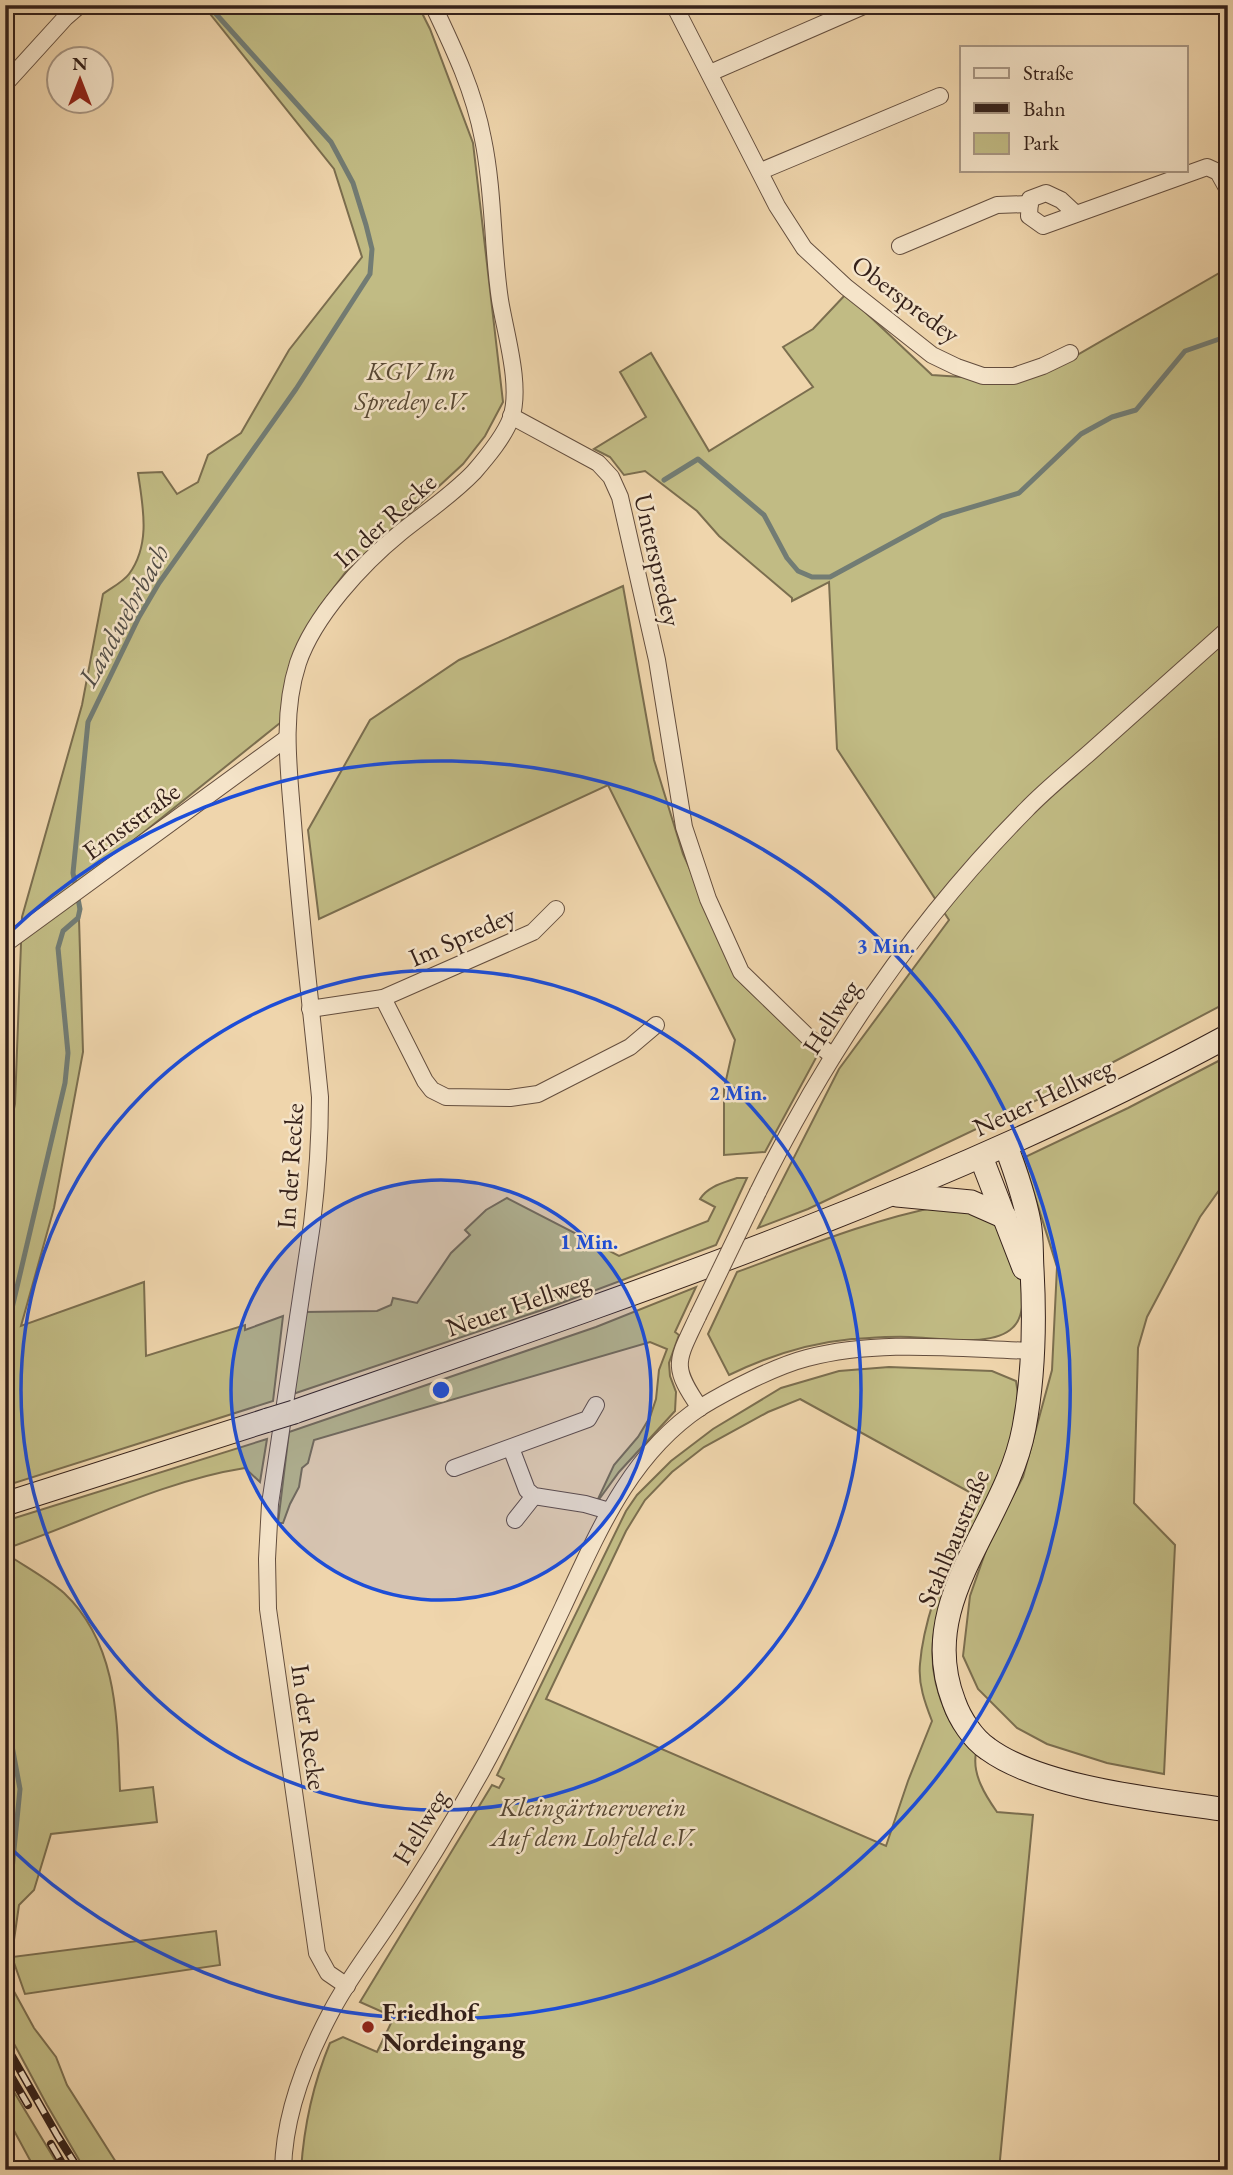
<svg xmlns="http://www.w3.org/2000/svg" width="1233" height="2175" font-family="'EB Garamond',serif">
<rect width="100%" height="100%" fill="#efd5ac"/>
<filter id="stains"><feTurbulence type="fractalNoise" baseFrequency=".00286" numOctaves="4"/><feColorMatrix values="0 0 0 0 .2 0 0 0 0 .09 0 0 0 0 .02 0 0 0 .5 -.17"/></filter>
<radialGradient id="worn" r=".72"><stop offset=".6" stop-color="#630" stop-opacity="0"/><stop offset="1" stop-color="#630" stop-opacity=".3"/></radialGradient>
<g fill="#c1bb84" stroke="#7b6e4f" stroke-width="2" fill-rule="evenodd">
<path d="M 203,5 L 418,5 L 430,29 L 473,143 L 503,402 L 485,436 L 463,464 L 345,573 L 318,609 L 280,723 L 78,885 L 83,1052 L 54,1208 L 21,1326 L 144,1282 L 146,1356 L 245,1325 L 245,1330 L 283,1316 L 273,1401 L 5,1486 L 5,1153 L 15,1104 L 22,917 L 82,705 L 103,594 C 111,588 123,582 129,574 C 151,544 143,507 138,473 L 162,472 L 177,494 L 198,482 L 208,455 L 241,433 L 289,350 L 362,257 L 334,169 Z"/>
<polygon points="1228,268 1228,1002 1079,1080 808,1209 758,1228 839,1069 949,920 837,749 829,582 792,601 792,598 719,536 697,511 645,471 624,475 610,457 594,449 646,417 620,372 651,353 709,451 813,387 783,347 813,329 846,294 932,375 1021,381 1077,355"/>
<polygon points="623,586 654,760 683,854 742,984 817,1056 765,1152 724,1155 724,1089 735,1040 608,785 319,919 308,830 370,720 459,660"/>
<polygon points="1228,1056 1228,1189 1220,1189 1200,1217 1147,1317 1138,1348 1134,1503 1175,1545 1164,1774 1107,1763 1047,1744 1017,1728 978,1689 963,1656 970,1596 990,1539 1023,1477 1052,1370 1057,1267 1023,1158 1128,1108"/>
<path d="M 737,1178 L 747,1178 L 716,1245 L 548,1308 L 293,1394 L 305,1312 L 377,1311 L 391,1305 L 393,1298 L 417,1303 L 451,1253 L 470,1235 L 465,1230 L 486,1210 L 507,1198 L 619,1256 L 708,1221 L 715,1207 L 700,1199 C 708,1186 723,1183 737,1178 Z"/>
<path d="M 941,1206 C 957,1207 977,1209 991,1220 C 1014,1238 1038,1310 1010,1330 C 988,1347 937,1338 910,1337 C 891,1336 871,1338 852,1339 C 810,1343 766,1357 729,1375 L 708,1334 L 737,1272 C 805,1247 870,1220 941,1206 Z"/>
<polygon points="696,1287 675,1332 679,1335 669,1363 670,1376 676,1392 675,1411 619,1472 600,1498 598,1499 614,1465 638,1437 650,1417 656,1399 659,1370 667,1349 650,1342 314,1440 308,1463 302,1468 299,1487 290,1504 283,1523 278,1523 289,1432 596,1327"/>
<path d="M 889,1367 L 992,1371 L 1016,1381 C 1023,1414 1010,1449 996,1479 C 985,1505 973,1531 961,1557 C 935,1612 919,1656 947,1715 C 954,1728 966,1741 976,1753 C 972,1774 985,1795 997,1812 L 1033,1815 L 999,2170 L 301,2170 C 304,2125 313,2084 330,2043 L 343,2037 L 377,2052 L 394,2017 L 360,2002 L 492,1785 L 499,1788 L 504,1779 L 497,1775 L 626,1511 L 637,1495 L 671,1461 L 713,1429 L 781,1388 L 839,1371 ZM 800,1399 L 973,1494 C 955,1545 924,1610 920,1664 C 918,1684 925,1703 932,1721 L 908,1781 L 886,1846 L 546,1699 L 626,1531 L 645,1500 L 672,1472 L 704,1447 L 768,1412 Z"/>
<path d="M 267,1439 L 260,1482 L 245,1468 C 162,1481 84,1522 5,1549 L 5,1521 Z"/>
<path d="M 5,1553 C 24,1566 47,1578 64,1593 C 119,1645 117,1721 120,1791 L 153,1787 L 157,1822 L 51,1834 L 34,1890 L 19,1905 L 14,1940 L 5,1946 Z"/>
<polygon points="216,1931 220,1965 25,1994 12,1957"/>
<polygon points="5,1975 34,2028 56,2057 67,2085 121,2170 85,2170 47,2105 5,2027"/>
<polygon points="5,2077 61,2170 51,2170 46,2162 35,2166 31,2162 5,2114"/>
</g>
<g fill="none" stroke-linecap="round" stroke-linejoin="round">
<g stroke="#727c74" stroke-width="5">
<polyline points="664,480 698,459 764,515 787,558 798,571 812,577 830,577 942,516 1019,493 1081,434 1112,417 1136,410 1185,351 1228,336"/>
<polyline points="5,1338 65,1083 68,1053 58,948 63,931 78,918 80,909 73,873 88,722 139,617 159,583 296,389 370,274 372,249 366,225 353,183 331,142 208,5"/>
<polyline points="5,1701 6,1675"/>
<polyline points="5,1708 20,1789 11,1880"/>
</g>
<g stroke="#644e3e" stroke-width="18">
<g id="street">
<polyline points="674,5 777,206 804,248 846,287 932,355 957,367 983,376 1014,376 1043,366 1070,353"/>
<polyline points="710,73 866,5"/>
<polyline points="5,84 65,18 80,5"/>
<polyline points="761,171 940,96"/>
<polyline points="1075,213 1061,200 1046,193 1030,199 1029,216 1043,226 1207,167 1218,172 1228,190"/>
<polyline points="900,246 997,205 1030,204"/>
<polyline points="511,416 598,463 611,477 620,497 657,660 684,827 708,899 741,972 808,1037 833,1056"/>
<polyline points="5,944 287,738"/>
<polyline points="383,998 425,1081 432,1090 446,1097 510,1098 538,1094 630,1047 656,1025"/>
<polyline points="310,1009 383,998 533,932 556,909"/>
<path d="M 758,1192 C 827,1052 916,921 1026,810 C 1048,787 1074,767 1097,746 C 1141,707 1184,668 1228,629"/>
<path d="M 698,1316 C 677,1361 670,1365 700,1408"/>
<polyline points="511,1448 527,1490 534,1496 585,1504 609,1511"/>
<polyline points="454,1468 588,1419 596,1405"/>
<polyline points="515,1520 534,1496"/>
<path d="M 347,1986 L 328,1973 L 317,1953 L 268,1609 L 267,1559 L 270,1504 L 312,1224 C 317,1182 320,1140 320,1097 C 311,1006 300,915 293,823 C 289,771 281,715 298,663 C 314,616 362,564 400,533 C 425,513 452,495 474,472 C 487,457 504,437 511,418 C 522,386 505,332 500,300 C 492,247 494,192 483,139 C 474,91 454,49 433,5"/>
<path d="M 283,2170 C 284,2116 306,2059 331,2012 C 347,1981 369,1953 388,1924 C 421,1875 452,1824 481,1772 C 511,1718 537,1662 563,1607 C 598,1532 630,1454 701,1407 C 729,1390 776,1366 807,1358 C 880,1339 960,1349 1034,1351"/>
</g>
</g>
<g stroke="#35211a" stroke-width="25">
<g id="secondary">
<path d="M 1006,1146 C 1015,1170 1024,1196 1029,1222 C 1032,1237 1031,1254 1032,1269 C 1035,1323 1034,1375 1024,1428 C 1006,1525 914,1600 954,1702 C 960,1719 973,1739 988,1749 C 1043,1789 1160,1800 1228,1810"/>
<polyline points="981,1157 1024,1268"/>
<polyline points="897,1195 971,1202 1005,1217"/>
<path d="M 294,1412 C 611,1302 932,1196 1228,1036"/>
<polyline points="5,1504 268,1420"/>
</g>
</g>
<use href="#street" stroke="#f5e4c9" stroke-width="16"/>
<use href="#secondary" stroke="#f5e4c9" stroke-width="23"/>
<g stroke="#35211a" stroke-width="8">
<g id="rail">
<polyline points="5,2044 57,2135 79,2170"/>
<polyline points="5,2066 28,2105"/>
<polyline points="51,2144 66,2170"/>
</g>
</g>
<use href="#rail" stroke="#f5e4c9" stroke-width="5" stroke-dasharray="16" stroke-linecap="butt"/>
<g stroke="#644e3e" stroke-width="18" stroke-linecap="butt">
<polyline id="street-bridge" points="698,1316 758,1192"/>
</g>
<g stroke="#35211a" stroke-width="25" stroke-linecap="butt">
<polyline id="secondary-bridge" points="268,1420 294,1412"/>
</g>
<use href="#street-bridge" stroke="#f5e4c9" stroke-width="16"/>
<use href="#secondary-bridge" stroke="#f5e4c9" stroke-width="23"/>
</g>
<circle cx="441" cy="1390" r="210" fill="#1d4ed8" fill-opacity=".12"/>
<g fill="none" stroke="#1d4ed8" stroke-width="3.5">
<circle cx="441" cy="1390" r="210"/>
<circle cx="441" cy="1390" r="420"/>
<path d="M8 934A629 629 0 1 1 8 1846"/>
</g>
<circle fill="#8f2418" stroke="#f5e4c9" stroke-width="2.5" cx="368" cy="2027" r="7"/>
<g text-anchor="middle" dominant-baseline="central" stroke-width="5" stroke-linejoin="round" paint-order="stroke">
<g font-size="26" fill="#35211a" stroke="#f5e4c9">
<text transform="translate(906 299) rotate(37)">Oberspredey</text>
<text transform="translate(385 520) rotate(-42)">In der Recke</text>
<text transform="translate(658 560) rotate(77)">Unterspredey</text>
<text transform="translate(131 821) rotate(-36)">Ernststraße</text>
<text transform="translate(462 936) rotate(-24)">Im Spredey</text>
<text transform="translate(831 1017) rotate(-57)">Hellweg</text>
<text transform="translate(1043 1097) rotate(-25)">Neuer Hellweg</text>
<text transform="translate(290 1166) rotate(-86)">In der Recke</text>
<text transform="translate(518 1304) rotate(-19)">Neuer Hellweg</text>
<text transform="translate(953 1538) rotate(-67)">Stahlbaustraße</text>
<text transform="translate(309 1727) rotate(82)">In der Recke</text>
<text transform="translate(420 1827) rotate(-59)">Hellweg</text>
</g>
<g font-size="26" font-style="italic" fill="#584834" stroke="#f5e4c9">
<text x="411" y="371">KGV Im<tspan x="411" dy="30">Spredey e.V.</tspan></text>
<text x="593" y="1807">Kleingärtnerverein<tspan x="593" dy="30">Auf dem Lohfeld e.V.</tspan></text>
</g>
<g font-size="26" font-weight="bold" fill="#35211a" stroke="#f5e4c9" text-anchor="start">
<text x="382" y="2012">Friedhof<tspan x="382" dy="30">Nordeingang</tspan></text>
</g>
<g font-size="28" font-style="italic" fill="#534e47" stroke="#f5e4c9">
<text transform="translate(123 615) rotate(-61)">Landwehrbach</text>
</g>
</g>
<circle cx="441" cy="1390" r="10" fill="#1d4ed8" stroke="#f5e4c9" stroke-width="3.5"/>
<g font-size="21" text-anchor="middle" font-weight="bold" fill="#1d4ed8" stroke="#f5e4c9" stroke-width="5" stroke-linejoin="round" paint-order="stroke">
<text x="886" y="953">3 Min.</text>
<text x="738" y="1100">2 Min.</text>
<text x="589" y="1249">1 Min.</text>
</g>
<rect width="1233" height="2175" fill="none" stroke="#efd5ac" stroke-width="28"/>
<rect x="7" y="7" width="1219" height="2161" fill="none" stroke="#35211a" stroke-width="3.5"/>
<rect x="14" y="14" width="1205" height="2147" fill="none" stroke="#35211a" stroke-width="2"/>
<rect x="960" y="46" width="228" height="126" fill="#f5e4c9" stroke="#a89683" stroke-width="2"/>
<rect x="974" y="68" width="35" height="10" fill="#f5e4c9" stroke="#a89683" stroke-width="2"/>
<text x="1023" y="80" font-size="21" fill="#35211a">Straße</text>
<rect x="974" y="103" width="35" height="10" fill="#35211a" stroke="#a89683" stroke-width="2"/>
<text x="1023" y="116" font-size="21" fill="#35211a">Bahn</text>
<rect x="974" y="133" width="35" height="21" fill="#c1bb84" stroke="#a89683" stroke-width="2"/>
<text x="1023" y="150" font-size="21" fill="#35211a">Park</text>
<g transform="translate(80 80)"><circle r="33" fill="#f5e4c9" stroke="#a89683" stroke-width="2"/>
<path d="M0-5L12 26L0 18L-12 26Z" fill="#8f2418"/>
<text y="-10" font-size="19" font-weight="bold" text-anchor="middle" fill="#35211a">N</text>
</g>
<rect width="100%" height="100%" filter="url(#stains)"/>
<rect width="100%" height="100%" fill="url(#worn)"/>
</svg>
